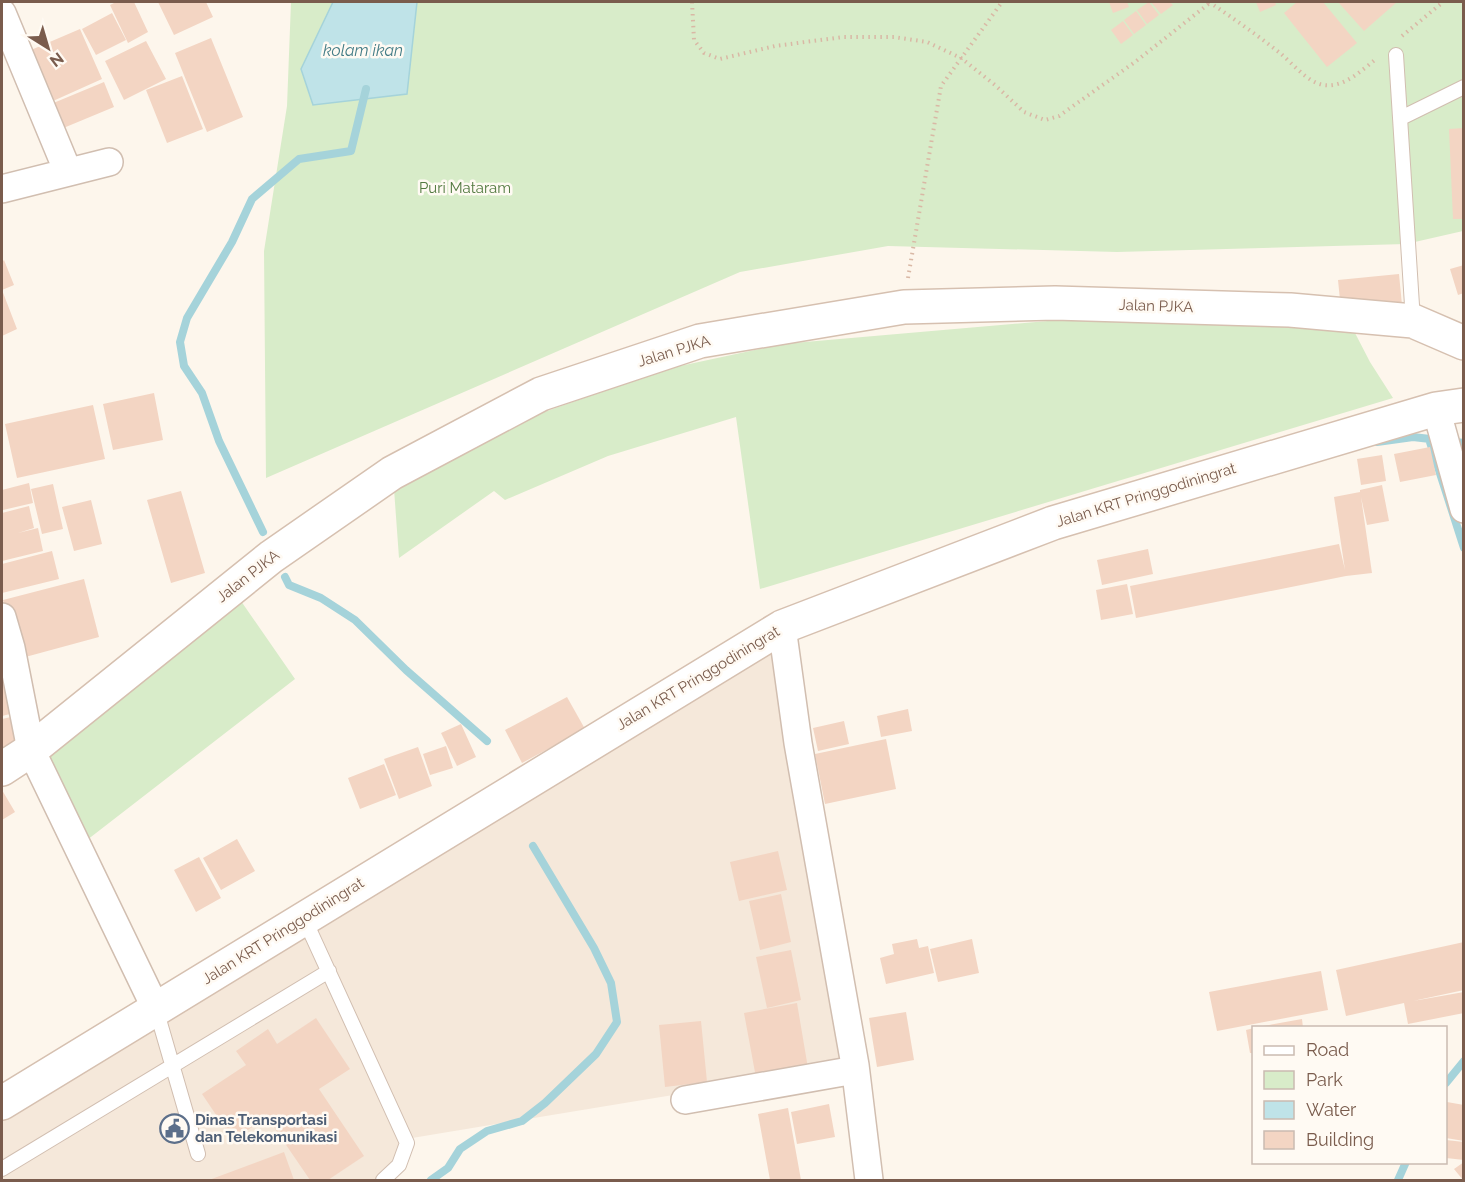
<svg xmlns="http://www.w3.org/2000/svg" width="1465" height="1182" font-family="Raleway,sans-serif">
<style>
.residential{fill:#f5e8da}
.green{fill:#d8ecc9}
.water{fill:#bfe3e8;stroke:#a5d3da;stroke-width:1.5}
.lines{fill:none;stroke-linecap:round;stroke-linejoin:round}
.stream{stroke:#a5d3da;stroke-width:8}
.building{fill:#f3d5c3}
.lane-casing{stroke:#d1beb0;stroke-width:16}
.street-casing{stroke:#d1beb0;stroke-width:30}
.secondary-casing{stroke:#d6c0b0;stroke-width:36}
.path{stroke:#d9b8a5;stroke-width:4;stroke-dasharray:1.5 4.5;stroke-linecap:butt}
.lane{stroke:#fff;stroke-width:14}
.street{stroke:#fff;stroke-width:27}
.secondary{stroke:#fff;stroke-width:33}
.labels{text-anchor:middle;dominant-baseline:central;stroke-width:5;stroke-linejoin:round;paint-order:stroke}
.park-label{font-size:15px;fill:#537a41;stroke:#fffaf3}
.street-label{font-size:15px;fill:#7a5c4d;stroke:#fffaf3}
.service-label{font-size:15px;font-weight:bold;fill:#4e5e75;stroke:#fffaf3;text-anchor:start}
.water-label{font-size:16px;font-style:italic;fill:#437c86;stroke:#fffaf3}
</style>
<rect width="100%" height="100%" fill="#fdf6ec"/>
<!-- residential -->
<path class="residential" d="M782,627L855,1065L406,1139L398,1164L377,1180H2V1101Z"/>
<!-- green -->
<path class="green" d="M291,2H1463V231L1406,244L1117,252L888,246L740,272L266,478L264,251L287,106Z
M1059,320L1325,328L1355,333L1370,362L1393,398L760,589L736,417L608,456L505,500L494,491L399,558L394,489L533,416L666,369L782,344Z
M232,588L295,679L78,847L31,750Z"/>
<!-- water -->
<path class="water" d="M333,2H417L407,94L313,105L301,69Z"/>
<g class="lines">
<!-- stream -->
<path class="stream" d="M1429,439L1464,548
M1377,442L1413,437L1464,443
M263,532L219,441L202,393L184,366L180,342L187,318L232,242L252,199L299,159L351,151L366,89
M285,577L289,585L321,598L355,620L406,670L487,741
M1446,1083L1464,1061
M431,1180L448,1168L460,1149L487,1131L522,1121L545,1103L596,1054L617,1022L611,983L594,948L533,846
M1398,1180L1406,1162"/>
</g>
<!-- building -->
<path class="building" d="M116,2H134L148,32L128,43L110,5Z
M158,2H206L213,17L174,35Z
M1109,2H1127L1129,7L1113,13Z
M1149,2L1159,15L1147,24L1137,10Z
M1151,2H1170L1173,5L1161,14Z
M1256,2H1275L1276,5L1260,12Z
M1297,2H1323L1357,43L1327,67L1284,13Z
M1338,2H1397L1364,31Z
M1136,11L1146,25L1134,34L1124,20Z
M112,13L126,40L96,55L82,29Z
M1123,21L1133,35L1121,44L1111,30Z
M80,29L102,79L53,101L31,50Z
M211,38L243,117L207,132L175,53Z
M146,41L166,79L124,100L105,61Z
M182,76L203,129L167,143L146,90Z
M104,82L114,107L61,129L51,104Z
M1464,128V219H1453L1449,129Z
M4,260L14,285L2,290L17,329L2,336V262Z
M1464,265V293L1458,295L1450,269Z
M1399,274L1402,305L1341,310L1338,280Z
M154,393L163,440L113,450L103,404Z
M93,405L105,459L17,478L5,424Z
M1430,447L1436,475L1400,482L1394,454Z
M1382,455L1386,481L1361,485L1357,459Z
M29,483L33,503L3,510L2,490Z
M53,484L63,529L42,534L31,489Z
M1382,485L1389,521L1367,525L1361,497L1372,573L1346,576L1136,618L1130,586L1339,544L1345,570L1334,497L1360,492V490Z
M181,491L205,573L171,583L147,500Z
M91,500L102,544L74,551L62,507Z
M29,506L34,528L18,533L38,528L43,551L2,561V537L3,536L2,513Z
M1148,549L1153,574L1102,585L1097,560Z
M52,551L59,579L2,593V564Z
M84,579L99,637L18,659L3,600Z
M1127,584L1133,614L1101,620L1096,590Z
M4,674L14,713L2,716V675Z
M567,697L585,729L522,763L505,730Z
M908,709L912,731L881,737L877,716Z
M11,717L21,756L2,761V719Z
M844,721L849,744L818,751L813,728Z
M461,724L476,757L457,766L441,733Z
M886,739L896,789L825,804L815,754Z
M446,746L453,768L430,775L423,754Z
M418,747L432,786L399,799L384,759Z
M384,764L396,795L360,809L348,778Z
M2,790L15,812L2,820Z
M237,839L255,871L221,890L203,858Z
M778,851L787,890L739,901L730,862Z
M199,857L221,898L196,912L174,870Z
M781,894L791,942L760,950L749,901Z
M917,939L919,948L928,946L934,973L886,984L880,958L894,954L892,944Z
M972,939L979,973L938,982L930,949Z
M1464,942V990L1413,1001L1464,992V1013L1408,1024L1404,1003L1346,1016L1336,970Z
M791,950L801,1000L767,1008L756,957Z
M1321,971L1328,1010L1217,1031L1209,992Z
M797,1003L809,1074L757,1083L744,1013Z
M906,1012L914,1060L877,1067L869,1018Z
M316,1018L350,1069L319,1089L364,1156L328,1180H310L267,1117L233,1140L202,1094L246,1065L236,1051L268,1029L277,1044Z
M1302,1019L1303,1028H1263V1026Z
M701,1021L707,1082L665,1087L659,1025Z
M1254,1028V1053H1250L1246,1030Z
M1447,1102L1464,1105V1141L1446,1138Z
M829,1104L835,1137L797,1144L791,1112Z
M788,1108L801,1180H770L758,1114Z
M1446,1140L1464,1142V1160L1446,1158Z
M284,1152L294,1180H209Z
M1464,1162V1180H1463L1454,1169Z"/>
<g class="lines">
<defs>
<path id="lane" d="M1396,55L1413,321
M1401,118L1464,87
M304,918L407,1143L399,1165L383,1180
M156,1009L198,1154
M2,1169L329,971"/>
<path id="street" d="M2,13L68,172
M2,189L109,162
M1436,409L1464,509
M2,617L11,648L31,750L156,1009
M782,627L798,743L855,1065L869,1180
M685,1100L855,1070"/>
<path id="secondary" d="M2,769L31,750L271,557L392,473L541,394L700,341L904,307L1055,303L1290,310L1413,321L1464,343
M2,1103L782,627L1053,523L1436,409L1464,405"/>
</defs>
<!-- lane casing -->
<use href="#lane" class="lane-casing"/>
<!-- street casing -->
<use href="#street" class="street-casing"/>
<!-- secondary casing -->
<use href="#secondary" class="secondary-casing"/>
<!-- path -->
<path class="path" d="M692,2L694,40L704,53L720,59L775,46L843,37H894L927,42L961,58L995,85L1024,112L1045,120L1059,116L1135,62L1211,2
M1209,2C1233,18 1257,35 1280,53C1292,63 1308,83 1324,85C1344,88 1362,70 1376,59
M1402,36L1443,2
M908,278L941,86L1002,2"/>
<!-- lane -->
<use href="#lane" class="lane"/>
<!-- street -->
<use href="#street" class="street"/>
<!-- secondary -->
<use href="#secondary" class="secondary"/>
</g>
<!-- icons -->
<defs>
<symbol id="civic-ring" viewBox="-11 -11 22 22"><circle r="9.5" fill="#fffaf3" stroke="#5c6f8a" stroke-width="1.5"/><path d="M-.6-6.5H3V-4.5H.6V-3L4-1V1h2V6H-6V1h2V-1L-.6-3ZM-1.2 2.5V6h2.4V2.5Z" fill="#5c6f8a"/></symbol>
</defs>
<g fill-rule="evenodd">
<use href="#civic-ring" x="158" y="1112" width="33" height="33"/>
</g>
<g class="labels">
<!-- park labels -->
<g class="park-label">
<text x="465" y="188">Puri Mataram</text>
</g>
<!-- street labels -->
<g class="street-label">
<text transform="translate(1156 306) rotate(2)">Jalan PJKA</text>
<text transform="translate(674 351) rotate(-17)">Jalan PJKA</text>
<text transform="translate(1146 495) rotate(-17)">Jalan KRT Pringgodiningrat</text>
<text transform="translate(248 576) rotate(-38)">Jalan PJKA</text>
<text transform="translate(698 678) rotate(-31)">Jalan KRT Pringgodiningrat</text>
<text transform="translate(283 931) rotate(-32)">Jalan KRT Pringgodiningrat</text>
</g>
<!-- service labels -->
<g class="service-label">
<text x="195" y="1120">Dinas Transportasi<tspan x="195" dy="17">dan Telekomunikasi</tspan></text>
</g>
<!-- water labels -->
<g class="water-label">
<text x="363" y="50">kolam ikan</text>
</g>
</g>
<!-- border -->
<rect width="1465" height="1182" fill="none" stroke="#7a5c4d" stroke-width="6"/>
<!-- legend -->
<rect x="1252" y="1026" width="195" height="138" fill="#fffaf3" stroke="#cabbb1" stroke-width="1.5"/>
<rect x="1264" y="1046" width="30" height="9" fill="#ffffff" stroke="#cabbb1" stroke-width="1.5"/>
<text x="1306" y="1056" font-size="18" fill="#7a5c4d">Road</text>
<rect x="1264" y="1071" width="30" height="18" fill="#d8ecc9" stroke="#cabbb1" stroke-width="1.5"/>
<text x="1306" y="1086" font-size="18" fill="#7a5c4d">Park</text>
<rect x="1264" y="1101" width="30" height="18" fill="#bfe3e8" stroke="#cabbb1" stroke-width="1.5"/>
<text x="1306" y="1116" font-size="18" fill="#7a5c4d">Water</text>
<rect x="1264" y="1131" width="30" height="18" fill="#f3d5c3" stroke="#cabbb1" stroke-width="1.5"/>
<text x="1306" y="1146" font-size="18" fill="#7a5c4d">Building</text>
<!-- north arrow -->
<g transform="translate(48 48) rotate(143)" stroke="#fffaf3" stroke-width="4.5" paint-order="stroke">
<path d="M0-4.5L10 22L0 15L-10 22Z" fill="#7a5c4d"/>
<text y="-9" font-size="16" font-weight="bold" text-anchor="middle" fill="#7a5c4d">N</text>
</g>
</svg>
